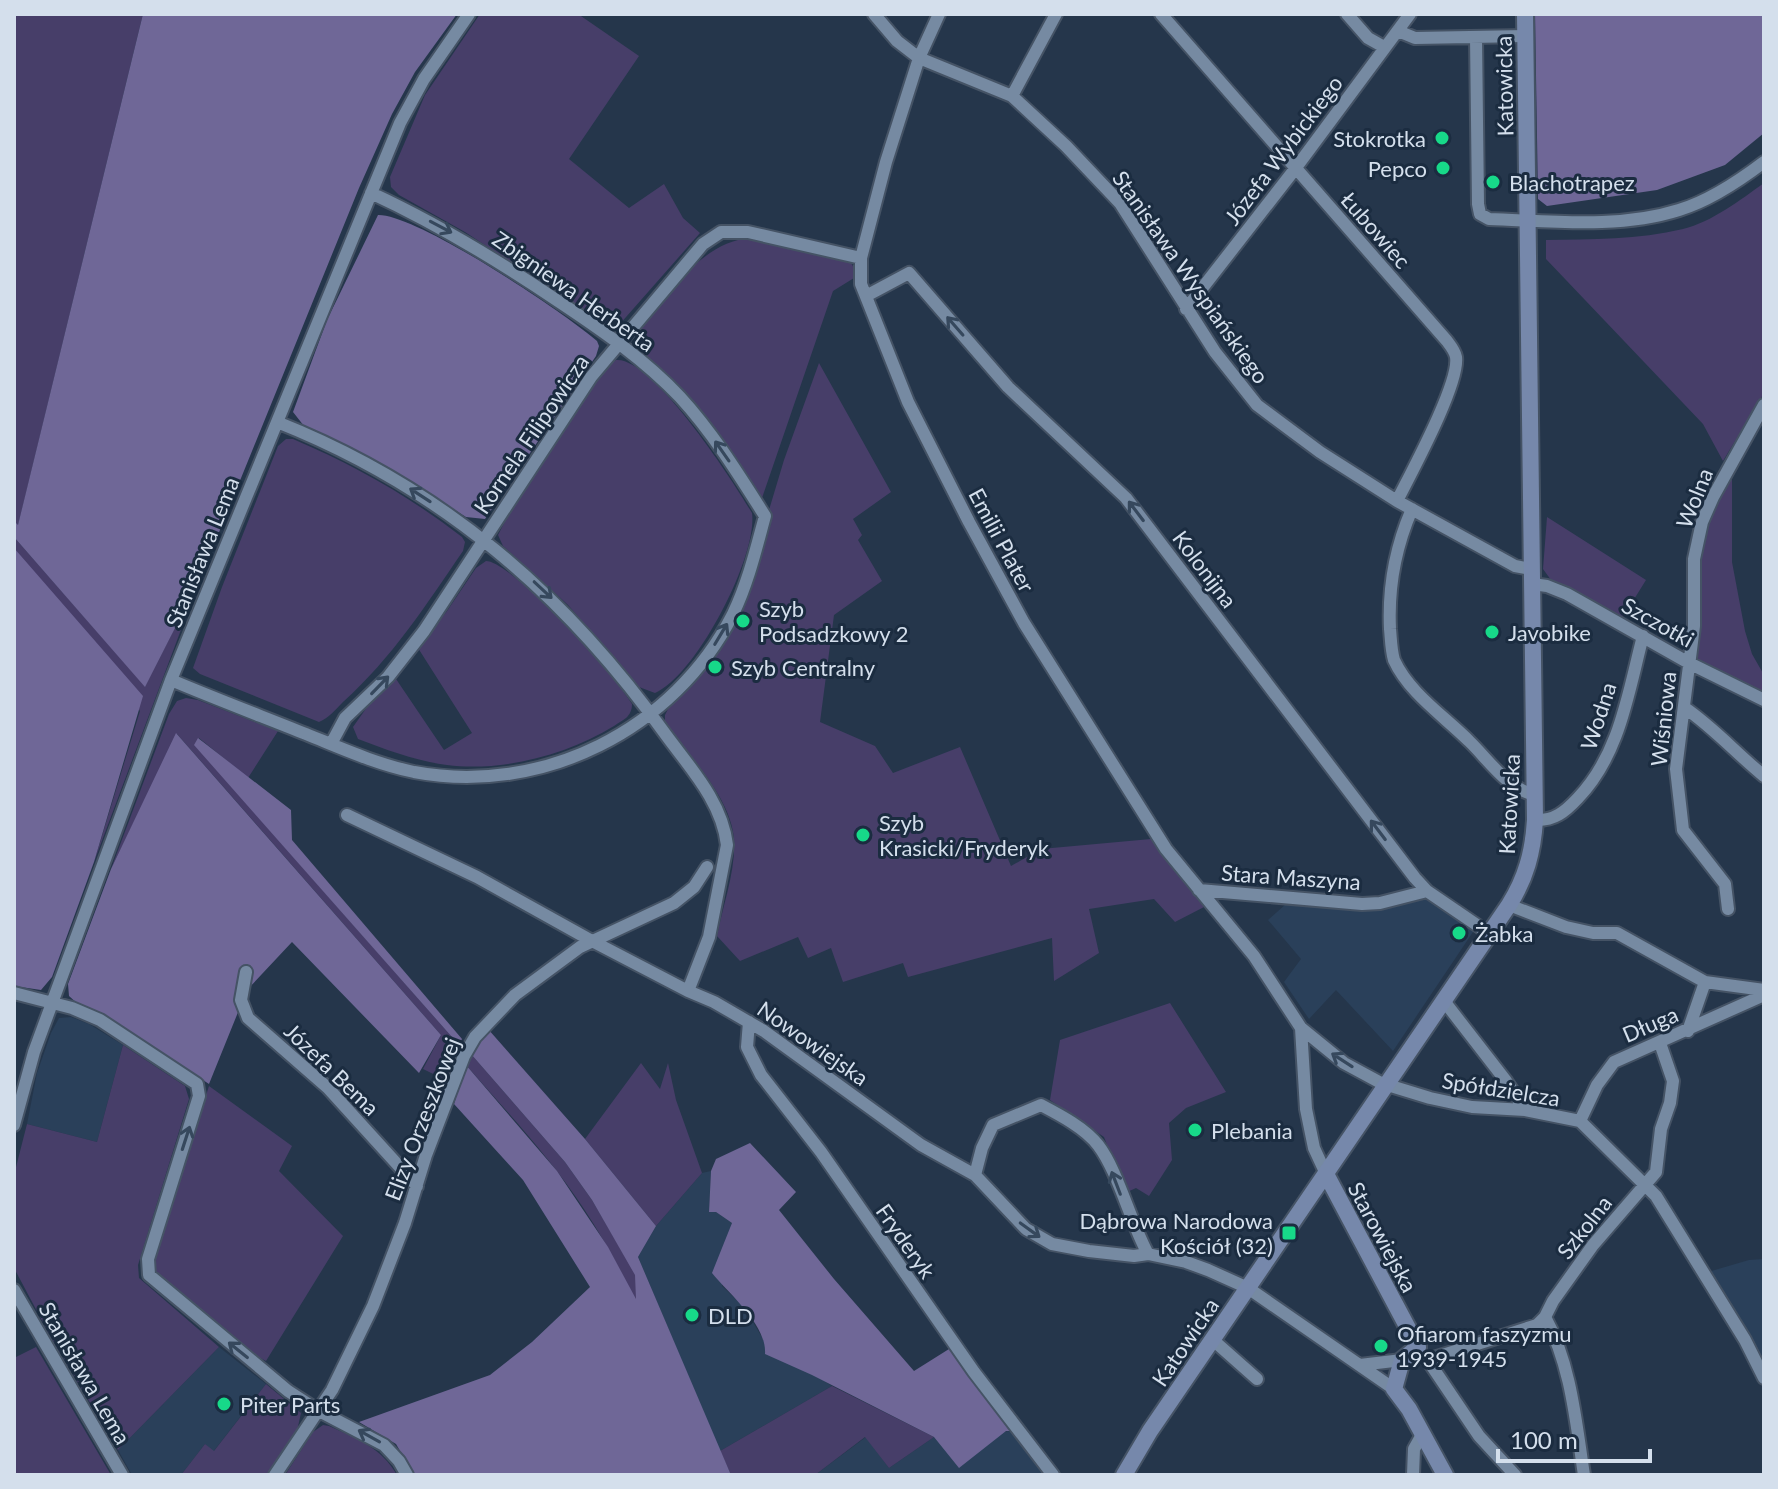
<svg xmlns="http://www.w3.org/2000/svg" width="1778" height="1489" font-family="Lato,sans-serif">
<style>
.built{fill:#2a405a}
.green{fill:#473e69}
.forest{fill:#6f6797}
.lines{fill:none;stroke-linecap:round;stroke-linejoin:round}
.street-casing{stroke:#455365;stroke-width:16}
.secondary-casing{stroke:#455365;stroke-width:20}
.street{stroke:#768aa2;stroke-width:12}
.secondary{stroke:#7688ab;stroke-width:16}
.oneway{stroke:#36485d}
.poi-dot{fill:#17d989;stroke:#1b2c40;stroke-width:3}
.labels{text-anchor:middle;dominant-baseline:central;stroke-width:6;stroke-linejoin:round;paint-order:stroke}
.street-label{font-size:22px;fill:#d4dfec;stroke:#1b2c40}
.poi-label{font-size:22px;fill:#d4dfec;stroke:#1b2c40;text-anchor:start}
</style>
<rect width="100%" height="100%" fill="#25364b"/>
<!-- built -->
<path class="built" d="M1428,895L1475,929L1393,1051L1336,990L1309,1019L1284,982L1301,959L1268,920L1286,904L1359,911L1401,904Z
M71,1017L89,1024L123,1045L97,1142L27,1124L37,1073L51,1033L59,1018Z
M711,1171L709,1211L716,1212L732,1223L722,1286L744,1307L766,1344L832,1386L720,1451L638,1257L656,1226L702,1173Z
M1764,1259V1366L1708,1272L1749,1260Z
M219,1347L266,1384L213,1452L205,1444L181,1475H132L118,1450Z
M1011,1431L1049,1475H815L866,1437L889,1468L934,1437Z"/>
<!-- green -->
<path class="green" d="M14,14H143L18,526L14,521Z
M480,14H578L639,56L569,159L629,208L664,184L683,218L700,233L619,325L603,323L465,232L399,195L391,187L390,177L425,95Z
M1764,183V393L1723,461L1703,424L1546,259V240C1592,239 1638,240 1683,229C1712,222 1740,200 1764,183Z
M750,238L846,259C854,264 855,270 854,278L833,291L762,498L634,343L637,332C667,297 700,242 750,238Z
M616,360C652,356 734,482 752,513C758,556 696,676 655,693L639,687L568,605L503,546L498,535L516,500L595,382L607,366Z
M819,363L891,492L853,519L862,535L858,540L882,581L834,615L820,722L875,746L893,773L960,747L1011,866L1041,849L1151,839L1204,907L1175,922L1154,899L1089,909L1099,953L1054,981L1052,938L908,977L903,963L843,982L831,948L808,958L798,937L740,961L717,936C723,905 736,870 734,839C731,798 689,755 665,723V715L669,707C717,660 747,611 764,545C768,534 774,521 769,510L784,460Z
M286,439H293C354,465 409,496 462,537L465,542L463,551C426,605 392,658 343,702C335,710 329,718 319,722L200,674L193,668L222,587L278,446Z
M1726,478L1732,480V562L1745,631L1752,654L1764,675V695L1693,657L1698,559L1706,520Z
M1547,517L1646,580L1623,617L1551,580L1543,569Z
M14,537L145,686L200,579L94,862L140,711L14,548Z
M486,561C512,561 617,678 632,704C632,717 623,720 614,726C567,755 502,772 447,765C416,761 387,750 358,739L353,727L372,700L394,676L444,750L472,733L418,648L447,611L476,568Z
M186,698L198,700L278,731L248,778L199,738L195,745L459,1045L455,1051L450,1082L423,1069L441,1035L177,734L111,869L169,714L177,701Z
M1170,1003L1226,1092L1186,1108L1169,1123L1172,1160L1149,1196L1136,1188L1125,1193L1104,1137L1050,1100L1060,1040Z
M123,1045L185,1086L189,1099L138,1265L139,1278L219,1347L118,1450L47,1330L14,1268V1175L27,1124L97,1142Z
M471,1054L565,1162L592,1200L636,1275V1301C620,1270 604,1239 584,1209C550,1157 507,1112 466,1065Z
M641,1063L660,1089L668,1063L676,1100L702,1173L656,1226L585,1139Z
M209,1086L292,1146L279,1171L343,1236L266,1361L249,1352L156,1275L154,1259Z
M36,1347L111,1475H14V1358Z
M266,1384L301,1413L297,1431L268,1475H181L205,1444L214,1451Z
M832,1386L934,1437L889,1468L865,1437L815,1475H731L720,1451Z
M323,1425L329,1426C356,1438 382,1448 397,1475H285L313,1432Z"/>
<!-- forest -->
<path class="forest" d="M143,14H457L415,72L392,114L359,188L200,579L145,687L14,537V521L18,525Z
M1535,14H1764V133L1725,165L1657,190L1547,206L1538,199Z
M378,215C417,214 564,312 597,341L599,346L596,356L485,519L466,517L399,475L304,426L293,412L327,320Z
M14,548L143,696L94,862L52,977L41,990L14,986Z
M176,733L441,1035L419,1073L292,942L247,990L209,1084L132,1033L79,1005L69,996L68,984L111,869Z
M198,738L291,810L292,840L462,1039L459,1045L194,745Z
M488,1029L585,1139L656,1226L638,1257L731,1475H414L396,1444L359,1422L490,1375L532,1342L590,1287L523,1180L454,1104L466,1065L557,1171L608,1247L636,1299L635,1275L592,1200L565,1162L471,1054Z
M750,1143L796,1192L779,1210L834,1279L914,1371L949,1349L1011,1431H1006L959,1468L934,1437L812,1375L765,1354C767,1325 730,1295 712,1273L732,1223L716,1212H709L711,1171L716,1159Z"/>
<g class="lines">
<defs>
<path id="street" d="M874,14L897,41L919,58L1012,96L1066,146L1120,203L1215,352L1257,405L1320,452L1397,501L1515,566L1531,569
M939,14L919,58L886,162L861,258V284L908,402L969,522L1024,623L1166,849L1254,956L1301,1028L1306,1109L1314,1148L1326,1174
M1161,14L1447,341C1450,345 1455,351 1456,357C1460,383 1411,473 1397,501
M1347,14L1368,38L1384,47
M1398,31L1415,38L1525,36
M1476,37L1478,204L1480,214L1489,219C1551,221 1619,229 1679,210C1709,201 1739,181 1764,162
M1012,96L1056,14
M866,296L909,273L1008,387L1126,498L1415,878L1427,891L1490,934
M1186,309L1295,169L1410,14
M277,422C441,487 564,593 666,735C691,769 722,802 727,845L709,937L688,991
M1412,509C1395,548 1388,587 1390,629C1391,639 1391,650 1394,660C1409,693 1444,716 1469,741C1488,759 1507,789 1535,795
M1532,584L1547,586L1567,594L1689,663L1764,700
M171,680C216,699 261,716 306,734C341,748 376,764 414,772C542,796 674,730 733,614C748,583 756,549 765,516C739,475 713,433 680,397C645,360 603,331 561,303C499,261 438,224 371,193
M1685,708C1714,728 1737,754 1764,776
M331,744L345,718L388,677L424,631L591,377L703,244L721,232H748L861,258
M347,815L477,877L592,941L688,991L714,1002L764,1031L921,1145L975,1175L1026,1229L1052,1244L1089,1251L1134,1256L1148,1254L1186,1262L1208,1270L1248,1288L1394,1389
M1535,820C1554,821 1565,812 1578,798C1620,754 1628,693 1643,636
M1199,890L1362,904L1380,903L1427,891
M1509,905L1566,927L1593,933H1617L1705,982L1764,990
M1728,909L1725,884L1683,830L1676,769L1694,626V559L1702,522L1713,497L1764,405
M246,972L241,1000L248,1018L328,1088L417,1186
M14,993L72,1008L100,1020L197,1084L199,1096L148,1259L149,1275L288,1391L319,1411L384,1445L399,1461L407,1475
M1444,1001L1506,1081L1525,1110
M749,1022L747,1047L761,1075L821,1152L974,1372L1053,1475
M1301,1028L1344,1063L1381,1083L1430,1098L1472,1107L1525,1110L1580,1121L1656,1196L1745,1340L1764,1378
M1688,1031L1705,982
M1580,1121L1597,1085L1614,1062L1764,995
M14,1125L34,1052L171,680L400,123L424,79L469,14
M975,1175L982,1148L993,1125L1041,1105C1060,1115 1085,1128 1098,1145C1118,1171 1130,1221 1148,1254
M14,1290L122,1475
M1545,1317C1571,1364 1576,1423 1584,1475
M1213,1340L1257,1379
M1425,1356L1479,1436L1515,1475
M1427,1360L1537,1325L1545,1317L1553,1301L1593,1245L1656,1172L1661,1129L1670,1103L1673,1081L1660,1043
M1360,1365L1402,1360
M275,1475L332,1390L373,1306L405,1223L426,1155L464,1056L475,1037L515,995L580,947L674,903L694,887L707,867
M1413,1475L1414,1449L1423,1433"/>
<path id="secondary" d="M1326,1174L1418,1347L1402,1360L1394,1389L1409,1409L1445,1475
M1124,1475L1150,1431L1509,905C1526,878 1533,852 1535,820L1525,14"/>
</defs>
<!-- street casing -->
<use href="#street" class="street-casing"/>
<!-- secondary casing -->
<use href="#secondary" class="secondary-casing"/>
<!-- street -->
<use href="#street" class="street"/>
<!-- secondary -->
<use href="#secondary" class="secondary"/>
</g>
<!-- one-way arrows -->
<defs><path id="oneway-shaft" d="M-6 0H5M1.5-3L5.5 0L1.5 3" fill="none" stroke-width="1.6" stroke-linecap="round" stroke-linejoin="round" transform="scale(2)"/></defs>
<g class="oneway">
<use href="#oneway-shaft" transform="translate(441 227) rotate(28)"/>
<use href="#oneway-shaft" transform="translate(955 326) rotate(-131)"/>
<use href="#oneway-shaft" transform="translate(722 451) rotate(-125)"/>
<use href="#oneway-shaft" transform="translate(420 495) rotate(-147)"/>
<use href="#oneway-shaft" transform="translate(1136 511) rotate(-127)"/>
<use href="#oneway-shaft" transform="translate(543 590) rotate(43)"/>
<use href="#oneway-shaft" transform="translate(721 634) rotate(-59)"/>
<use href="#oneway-shaft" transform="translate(380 685) rotate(-46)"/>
<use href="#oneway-shaft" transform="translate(1378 830) rotate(-127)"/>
<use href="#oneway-shaft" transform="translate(1342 1060) rotate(-147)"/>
<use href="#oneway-shaft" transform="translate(186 1138) rotate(-72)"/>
<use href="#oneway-shaft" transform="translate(1116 1183) rotate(-111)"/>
<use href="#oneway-shaft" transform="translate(1030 1230) rotate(36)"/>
<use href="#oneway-shaft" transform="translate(238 1350) rotate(-141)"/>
<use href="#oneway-shaft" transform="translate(369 1436) rotate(-151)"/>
</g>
<!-- markers -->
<g class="poi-dot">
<circle cx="1442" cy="138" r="8"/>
<circle cx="1443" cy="168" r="8"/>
<circle cx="1493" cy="182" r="8"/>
<circle cx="743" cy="621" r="8"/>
<circle cx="1492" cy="632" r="8"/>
<circle cx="715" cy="667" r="8"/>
<circle cx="863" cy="835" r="8"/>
<circle cx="1459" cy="933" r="8"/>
<circle cx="1195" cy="1130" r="8"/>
<rect x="1281" y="1225" width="16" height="16" rx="4"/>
<circle cx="692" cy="1315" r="8"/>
<circle cx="1381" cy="1346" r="8"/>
<circle cx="224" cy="1404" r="8"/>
</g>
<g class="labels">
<!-- street labels -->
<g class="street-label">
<text transform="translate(1504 86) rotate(-91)">Katowicka</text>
<text transform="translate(1283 150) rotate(-53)">Józefa Wybickiego</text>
<text transform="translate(1376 230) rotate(49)">Łubowiec</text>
<text transform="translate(1191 277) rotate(55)">Stanisława Wyspiańskiego</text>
<text transform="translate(574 291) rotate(35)">Zbigniewa Herberta</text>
<text transform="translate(531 434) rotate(-56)">Kornela Filipowicza</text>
<text transform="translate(1694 498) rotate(-68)">Wolna</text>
<text transform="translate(1002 540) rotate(62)">Emilii Plater</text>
<text transform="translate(202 552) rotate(-68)">Stanisława Lema</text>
<text transform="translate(1205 569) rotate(53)">Kolonijna</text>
<text transform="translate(1658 622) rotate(29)">Szczotki</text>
<text transform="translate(1598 716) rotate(-72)">Wodna</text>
<text transform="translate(1663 719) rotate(-84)">Wiśniowa</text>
<text transform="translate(1509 804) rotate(-87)">Katowicka</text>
<text transform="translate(1291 877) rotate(4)">Stara Maszyna</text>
<text transform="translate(1650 1024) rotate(-23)">Długa</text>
<text transform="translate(813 1043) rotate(35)">Nowowiejska</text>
<text transform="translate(332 1069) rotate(44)">Józefa Bema</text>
<text transform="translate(1501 1089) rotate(9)">Spółdzielcza</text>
<text transform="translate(422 1119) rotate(-69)">Elizy Orzeszkowej</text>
<text transform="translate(1584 1227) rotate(-52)">Szkolna</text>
<text transform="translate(1383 1237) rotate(62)">Starowiejska</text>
<text transform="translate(906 1241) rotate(55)">Fryderyk</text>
<text transform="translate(1185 1342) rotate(-56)">Katowicka</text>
<text transform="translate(85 1373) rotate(60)">Stanisława Lema</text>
</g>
<!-- poi labels -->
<g class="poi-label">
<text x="1426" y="138" text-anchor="end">Stokrotka</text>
<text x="1427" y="168" text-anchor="end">Pepco</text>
<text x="1509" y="182">Blachotrapez</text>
<text x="759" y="608">Szyb<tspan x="759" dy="25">Podsadzkowy 2</tspan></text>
<text x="1508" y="632">Javobike</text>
<text x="731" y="667">Szyb Centralny</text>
<text x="879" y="822">Szyb<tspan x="879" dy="25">Krasicki/Fryderyk</tspan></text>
<text x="1475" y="933">Żabka</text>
<text x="1211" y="1130">Plebania</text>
<text x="1273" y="1220" text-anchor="end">Dąbrowa Narodowa<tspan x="1273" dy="25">Kościół (32)</tspan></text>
<text x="708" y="1315">DLD</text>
<text x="1397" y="1333">Ofiarom faszyzmu<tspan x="1397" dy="25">1939-1945</tspan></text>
<text x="240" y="1404">Piter Parts</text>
</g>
</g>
<!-- border -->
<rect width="1778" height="1489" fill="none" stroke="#d4dfec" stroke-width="32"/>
<!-- scale -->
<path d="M1498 1449v12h152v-12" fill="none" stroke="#d4dfec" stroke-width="4"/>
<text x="1510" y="1449" font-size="24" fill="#d4dfec" stroke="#1b2c40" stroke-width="6" paint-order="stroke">100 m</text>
</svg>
